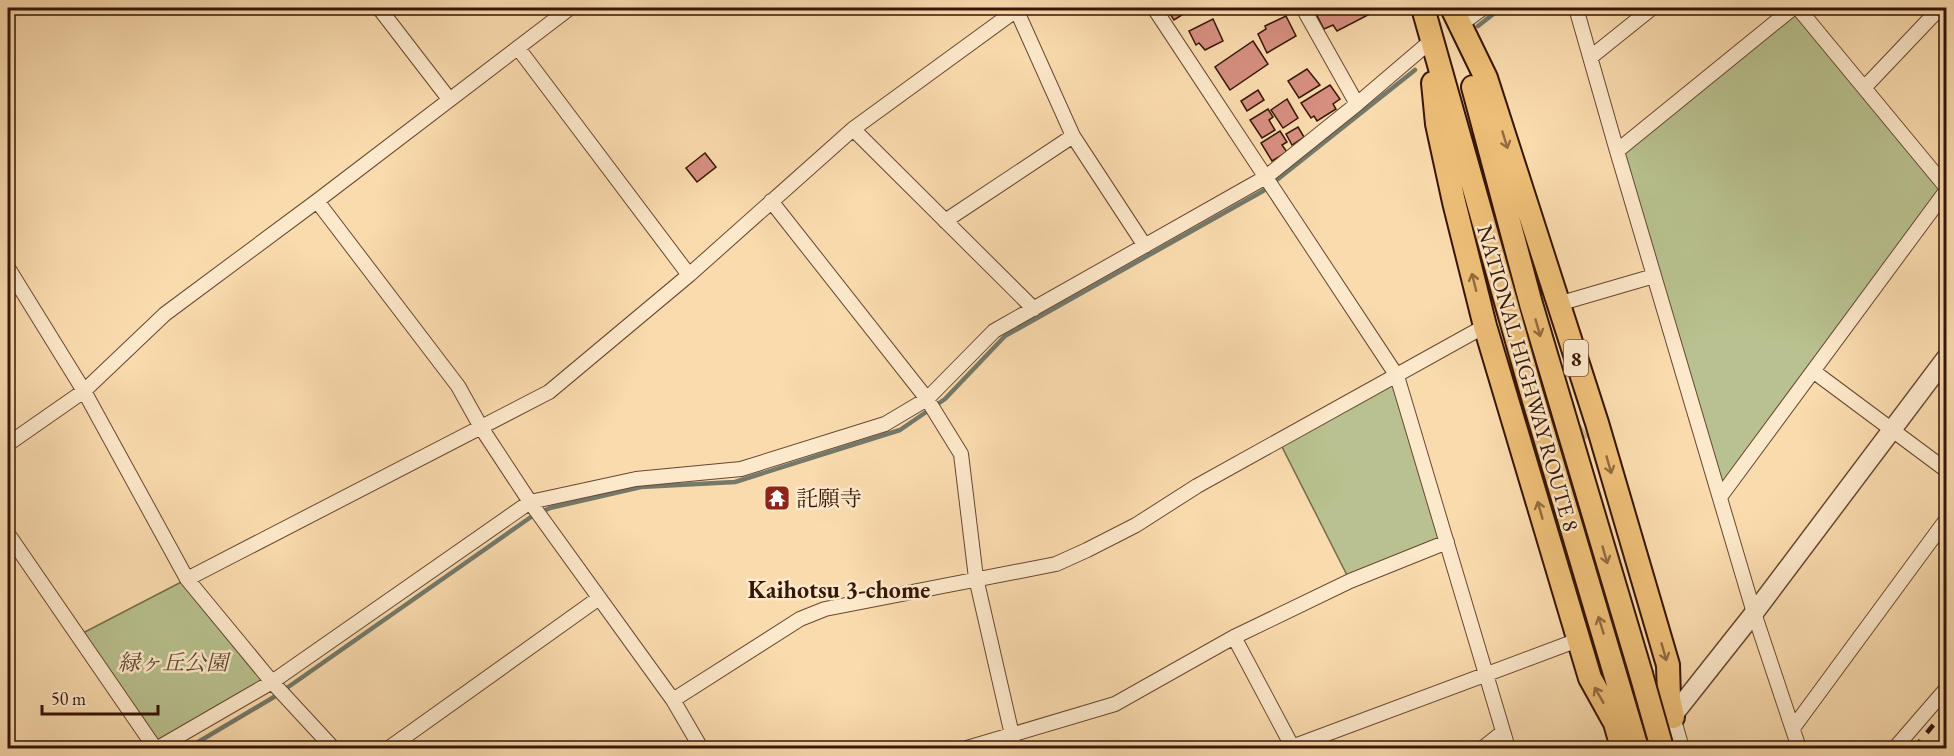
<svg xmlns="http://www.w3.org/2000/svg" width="1954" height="756" font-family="'EB Garamond','Noto Serif JP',serif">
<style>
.green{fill:#b8c18f;stroke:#776c4a;stroke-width:1.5}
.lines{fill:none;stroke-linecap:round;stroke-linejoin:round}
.stream{stroke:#74796a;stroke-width:4.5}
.building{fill:#d78f80;stroke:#361606;stroke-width:1.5}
.minor-tunnel{stroke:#d3b48c;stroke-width:14;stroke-dasharray:14 7;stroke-linecap:butt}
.minor-casing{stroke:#674730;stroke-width:16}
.tertiary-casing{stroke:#674730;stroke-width:21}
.trunk-casing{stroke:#361606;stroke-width:26}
.minor{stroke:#fce8ca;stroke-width:14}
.tertiary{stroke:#fce8ca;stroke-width:18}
.trunk{stroke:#edbe77;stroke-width:22}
.rail{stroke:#361606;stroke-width:4.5;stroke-dasharray:10 10;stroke-linecap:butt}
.trunk-bridge-casing{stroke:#361606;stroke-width:26;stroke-linecap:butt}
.trunk-bridge{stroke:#edbe77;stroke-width:22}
.oneway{stroke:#926a3e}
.labels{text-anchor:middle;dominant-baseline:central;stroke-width:5;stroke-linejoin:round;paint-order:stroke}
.shield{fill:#fce8ca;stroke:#715541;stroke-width:1.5}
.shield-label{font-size:21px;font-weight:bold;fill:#361606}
.street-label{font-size:22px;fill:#361606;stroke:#fce8ca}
.poi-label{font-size:22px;fill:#361606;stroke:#fce8ca;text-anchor:start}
.park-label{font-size:22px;font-style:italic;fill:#5d492f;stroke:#fce8ca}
.neighbourhood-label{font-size:24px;font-weight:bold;fill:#361606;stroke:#fce8ca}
</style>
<rect width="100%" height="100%" fill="#fadbae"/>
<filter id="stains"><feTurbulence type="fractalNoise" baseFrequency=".00333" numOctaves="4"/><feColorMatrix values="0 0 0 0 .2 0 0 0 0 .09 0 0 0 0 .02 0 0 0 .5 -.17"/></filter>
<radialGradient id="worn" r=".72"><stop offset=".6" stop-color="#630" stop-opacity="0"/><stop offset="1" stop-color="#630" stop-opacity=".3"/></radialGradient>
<!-- green -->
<path class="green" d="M1793,8L1946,187L1720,497L1617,151Z
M1392,379L1447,542L1350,581L1279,441Z
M187,579L272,682L158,748L77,636Z"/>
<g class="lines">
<!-- stream -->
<path class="stream" d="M1478,26L1501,8
M188,748L274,697L531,517L550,508L641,487L735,482L900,430L945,399L1005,336L1263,191L1415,70
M1936,748L1946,736"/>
</g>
<!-- building -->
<path class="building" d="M1166,8H1193L1174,20Z
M1313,8H1364L1368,15L1337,31L1333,25L1324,29Z
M1286,16L1296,36L1267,53L1258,34L1266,29L1265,26Z
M1213,19L1223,41L1205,50L1199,43L1196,45L1189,31Z
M1253,41L1268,64L1230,90L1215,67Z
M1307,69L1320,85L1299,98L1288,81Z
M1330,85L1340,99L1333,104L1336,109L1317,121L1314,116L1311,118L1301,103Z
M1258,90L1264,100L1247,111L1241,101Z
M1287,99L1298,118L1283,128L1271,110Z
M1268,109L1273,117L1269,120L1275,130L1262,138L1250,120Z
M1298,127L1304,137L1292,145L1286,134Z
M1280,131L1287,142L1282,145L1287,152L1272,161L1261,143Z
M705,153L716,167L697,182L686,168Z"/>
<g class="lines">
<!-- minor-tunnel -->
<path class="minor-tunnel" d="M1545,458L1585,431"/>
<defs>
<path id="minor" d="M379,8L449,99
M1154,8L1397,376L1508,748
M1303,8L1357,104
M1576,8L1617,151L1754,613L1799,748
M1798,8L1946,187
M1016,9L1073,136L1145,246
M1457,27L1483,8
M518,48L689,275
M1591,57L1652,8
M1864,88L1940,8
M853,129L1034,309
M1617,151L1793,8
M317,201L458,386L482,429L530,502L673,700L701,748
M771,201L927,399L961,454L976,578L1015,748
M945,221L1073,136
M8,268L84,391L187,579L272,682L333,748
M1558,304L1654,276
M1813,371L1946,470
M8,444L84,391L165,314L317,201L570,8
M1720,497L1946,191
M8,534L155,748
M187,579L549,392L689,275L853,129L1019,8
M1234,637L1293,748
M673,700L800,619L825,609L1056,564L1087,550L1136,525L1197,486L1485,326
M1673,717L1682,748
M1793,728L1946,520
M158,748L272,682L530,502L636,479L741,469L885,424L927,399L994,331L1266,177L1357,104L1432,40
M389,748L599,598
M967,748L1115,704L1234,637L1350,581L1447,542
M1289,748L1578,640
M1483,748L1503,732
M1895,748L1946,689"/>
<path id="tertiary" d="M1014,8L1016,9
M1667,723L1754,613L1946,358"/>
<path id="trunk" d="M1423,8L1532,394L1637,748
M1452,8L1486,78L1597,423L1668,665L1669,699L1673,717
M1433,83L1437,124L1454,202L1485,326L1590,678L1615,723L1621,744
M1473,87L1531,304L1641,674"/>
</defs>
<!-- minor casing -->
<use href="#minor" class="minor-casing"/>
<!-- tertiary casing -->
<use href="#tertiary" class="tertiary-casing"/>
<!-- trunk casing -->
<use href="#trunk" class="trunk-casing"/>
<!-- minor -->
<use href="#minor" class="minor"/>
<!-- tertiary -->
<use href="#tertiary" class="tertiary"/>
<!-- trunk -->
<use href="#trunk" class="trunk"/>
<!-- rail -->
<path class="rail" d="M1914,748L1946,710"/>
<defs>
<path id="trunk-bridge" d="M1641,674L1662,748"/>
</defs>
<!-- trunk-bridge casing -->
<use href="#trunk-bridge" class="trunk-bridge-casing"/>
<!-- trunk-bridge -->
<use href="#trunk-bridge" class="trunk-bridge"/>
</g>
<!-- one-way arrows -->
<defs><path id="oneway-shaft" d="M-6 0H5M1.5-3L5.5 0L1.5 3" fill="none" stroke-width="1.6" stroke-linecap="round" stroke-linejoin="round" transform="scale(1.5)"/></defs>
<g class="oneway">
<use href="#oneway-shaft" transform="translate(1505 140) rotate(73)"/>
<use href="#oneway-shaft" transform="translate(1474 282) rotate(-104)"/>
<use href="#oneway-shaft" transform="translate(1538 328) rotate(74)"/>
<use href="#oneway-shaft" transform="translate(1609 465) rotate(74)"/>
<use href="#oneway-shaft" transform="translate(1540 510) rotate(-106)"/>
<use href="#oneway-shaft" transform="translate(1605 555) rotate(74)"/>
<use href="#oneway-shaft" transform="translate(1601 625) rotate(-107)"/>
<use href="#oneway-shaft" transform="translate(1664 652) rotate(74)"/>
<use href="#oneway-shaft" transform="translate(1599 695) rotate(-120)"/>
</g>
<!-- icons -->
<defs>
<symbol id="temple-square" viewBox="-11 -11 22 22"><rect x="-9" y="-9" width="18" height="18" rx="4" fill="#8f2418" stroke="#fce8ca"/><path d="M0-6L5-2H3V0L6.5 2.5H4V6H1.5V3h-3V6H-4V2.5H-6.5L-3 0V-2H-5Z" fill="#fff"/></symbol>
</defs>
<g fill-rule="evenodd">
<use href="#temple-square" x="762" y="483" width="30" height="30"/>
</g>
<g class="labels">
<!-- shield labels -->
<rect class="shield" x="1564" y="340" width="24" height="36" rx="4.5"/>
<g class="shield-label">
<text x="1576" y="358">8</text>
</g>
<!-- street labels -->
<g class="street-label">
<text transform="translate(1528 378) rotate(74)">NATIONAL HIGHWAY ROUTE 8</text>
</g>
<!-- poi labels -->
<g class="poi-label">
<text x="796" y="498">託願寺</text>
</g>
<!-- park labels -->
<g class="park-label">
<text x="173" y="662">緑ヶ丘公園</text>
</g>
<!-- neighbourhood labels -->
<g class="neighbourhood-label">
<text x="839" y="589">Kaihotsu 3-chome</text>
</g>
</g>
<!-- margin -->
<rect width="1954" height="756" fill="none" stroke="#fadbae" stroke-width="30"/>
<rect x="9" y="9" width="1936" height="738" fill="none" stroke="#361606" stroke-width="3"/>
<rect x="15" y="15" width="1924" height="726" fill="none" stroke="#361606" stroke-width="1.5"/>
<!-- scale -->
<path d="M42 705v9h116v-9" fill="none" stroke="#361606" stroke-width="3"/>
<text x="51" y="705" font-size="18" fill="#361606" stroke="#fce8ca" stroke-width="4.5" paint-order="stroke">50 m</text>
<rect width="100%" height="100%" filter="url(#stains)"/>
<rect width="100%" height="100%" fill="url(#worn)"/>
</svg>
